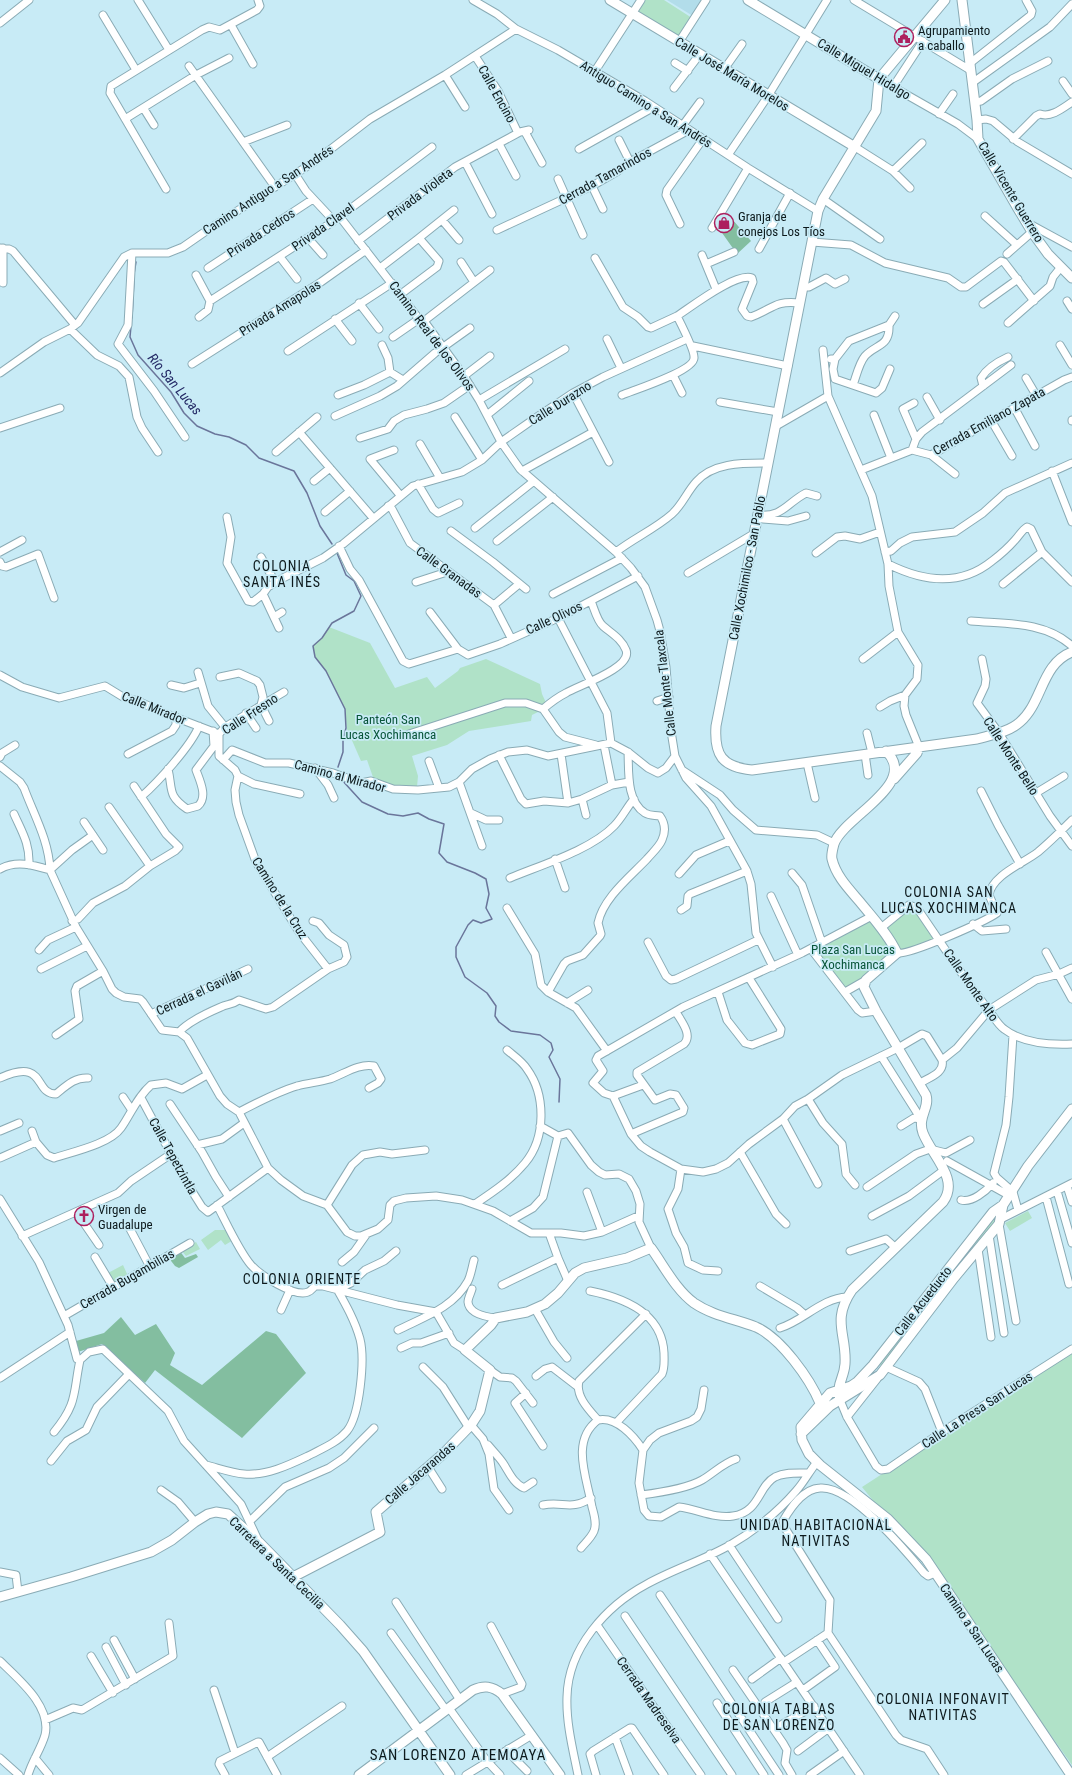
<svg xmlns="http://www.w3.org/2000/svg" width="1072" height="1775" font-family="'Roboto Condensed',sans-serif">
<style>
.built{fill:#b2ddea}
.green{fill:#b0e2c8}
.forest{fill:#83bea0}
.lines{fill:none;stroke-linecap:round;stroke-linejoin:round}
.stream{stroke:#6a759a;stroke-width:1.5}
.street-casing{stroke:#8aabb5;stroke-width:9}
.secondary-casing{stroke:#8aabb5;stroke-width:11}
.street{stroke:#fff;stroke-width:7}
.secondary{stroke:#fff;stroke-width:9}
.labels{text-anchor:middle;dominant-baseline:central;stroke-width:3.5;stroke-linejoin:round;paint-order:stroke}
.poi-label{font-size:13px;fill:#0d1a1d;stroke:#c8ebf6;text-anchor:start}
.street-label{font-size:13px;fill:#0d1a1d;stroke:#c8ebf6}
.park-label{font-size:13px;fill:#095539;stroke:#c8ebf6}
.water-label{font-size:14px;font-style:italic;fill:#222764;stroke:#c8ebf6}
.neighbourhood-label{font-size:14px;letter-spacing:1px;fill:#0d1a1d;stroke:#c8ebf6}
.quarter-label{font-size:15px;letter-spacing:1px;fill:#0d1a1d;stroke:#c8ebf6}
</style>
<rect width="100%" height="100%" fill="#c8ebf6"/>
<!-- built -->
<path class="built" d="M667,0H703L693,16Z"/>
<!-- green -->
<path class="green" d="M643,0H664L692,18L680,39L635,12Z
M329,627L370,643L395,688L427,677L435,688L458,671L460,668L486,659L540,684L542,694L548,707L532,715L531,721L469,731L447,745L412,756L418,776L417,787H393L374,780L367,760L361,761L347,729L345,709L326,671L315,657L313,646L322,638Z
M913,905L940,940L902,954L845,992L811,949L872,916L880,928Z
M1028,1211L1032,1218L1010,1231L1005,1223Z
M1000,1212L998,1220L884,1367L876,1363L990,1219Z
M215,1230H226L235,1239L225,1245L221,1240L208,1250L201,1240Z
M196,1242L200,1249L186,1256L181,1250Z
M123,1265L128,1276L113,1284L108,1273Z
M1072,1351V1765L926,1559L888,1519L862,1487Z"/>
<!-- forest -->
<path class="forest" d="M732,219L751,241L737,254L720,230Z
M179,1250L185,1258L196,1254L198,1257L179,1268L175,1266L168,1257Z
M121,1317L135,1335L156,1324L175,1353L170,1365L202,1385L266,1331L276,1334L306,1373L242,1438L155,1370L145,1383L102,1344L78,1352L76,1341L104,1333Z"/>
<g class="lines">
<!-- stream -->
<path class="stream" d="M134,274L136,262
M132,318L134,278
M131,326L130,337L138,355L171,392L184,413L197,426L215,434L229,437L246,445L259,458L294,471L307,493L320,526L332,544
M337,553L346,575L354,581L361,596L354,611L332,623L322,638L313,646L315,657L326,671L345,709L346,728L343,740V752L338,767
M341,779L362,802L388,814L403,816L418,813L429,819L444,824L439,853L447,862L475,873L486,879L489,894L486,908L492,919L481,923L473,920L468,925L456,947V957L465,977L487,993L496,1006L495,1016L499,1022L511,1031L540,1035L551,1043L553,1050L549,1057L560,1079L559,1102"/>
<defs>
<path id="street" d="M138,0L169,50
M473,0L497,14L516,29L558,50L645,101L748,168L818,211
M854,0L970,70
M103,15L136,70
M0,23L29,0
M231,25L253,64
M679,42L706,0
M475,56L498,91L518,133
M675,63L688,71
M969,64L1031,15L1032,11L1026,0
M189,66L275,187
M725,68L742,44
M595,71L641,0
M445,75L465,107
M879,79L958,124L978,139
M1063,81L1072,94
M972,83L1050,27L1072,4
M893,87L923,41
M674,88L700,54
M975,102L981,101L1012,79L1048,61
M144,109L154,125
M939,114L953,94
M125,119L196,75L229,58
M977,120L986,119L993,121L1018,142L1072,174
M683,125L700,102
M525,132L542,163
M1013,139L1036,116L1040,114C1051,118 1063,108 1072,102
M619,140L630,162
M243,142L287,125
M499,144L516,176
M855,147L893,171L910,188
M579,149L654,107
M728,155L768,96L827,0
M465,162L492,214
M893,171L922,143
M295,174L306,191L334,221
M558,179L583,235
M592,186L603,209
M166,189L110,93L111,86L202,30L209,27L220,30L257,10L260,6L258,0
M823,199L880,239
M985,216L1017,245
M340,217L419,319L424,321L464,376L479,400L501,442L520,469L616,552L631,568L645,587L657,620L660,631L666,667L671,731L675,756L686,778L711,806L747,871L751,884L756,933L773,967
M442,220L459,240
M1026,222L1072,247
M680,224L666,195L667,190L703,139
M712,228L748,168
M497,230L592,186L618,171L630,162L689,130
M308,238L323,255
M358,241L455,167L520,132L529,130
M812,242L851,245L885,263L948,278L961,287H966L1001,261L1004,262L1034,301
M0,248L9,249L13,251L75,325
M759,249L790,193
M132,253L128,325L118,344L154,391L185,437
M1007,254L1032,232
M702,255L716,289
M280,257L297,279
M595,258L623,307L638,317L648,327L651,328L677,316
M461,262L474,282
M706,264L734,252
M208,268L313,199
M380,268L419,238
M196,275L210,301L208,310L199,317
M3,283V248
M805,287H809L826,278L835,284L845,279
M401,294L437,267L439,261L419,238L454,210
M210,301L334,221L432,147
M1067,301L1072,309
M359,303L379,329
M983,304L1018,279
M335,319L352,341
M424,321L490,270
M1008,323L1050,286L1053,277L1061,267
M70,329L97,355L119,366L129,377L137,417L142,428L158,452
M393,337L419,319
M607,339L621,368
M382,345L388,358L390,372L403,380
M1060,345L1072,365
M693,346L788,366
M823,350L828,396L872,496L888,564L889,586L898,632L918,665L917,679L905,695L904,706L906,715L919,747
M288,351L392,283
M831,359H835L849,341L889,325L895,316
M835,359L833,369L835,379L876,393L882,388L890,369
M192,364L321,282L366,250
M0,373L44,342L70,329L78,323L124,257L132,253H168L183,247L209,229L314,162L370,119L445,75L516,29
M673,375L682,393
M464,376L490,356
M1026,378L1036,395
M853,385C856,377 859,363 865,356C876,344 890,347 889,325
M983,386L981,378C987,368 997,362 1008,357
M573,393L609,462
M338,395L364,385L390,372
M622,395C634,390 694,371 694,358C695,351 681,324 677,316C691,307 736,272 752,278L753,282L742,309L747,316L751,317C773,309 774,300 800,303
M927,397L940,420
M479,400L565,349
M720,402L778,412
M914,403L903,409L916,439
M1014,407L1035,446
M487,415L529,381
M874,415L891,458
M335,416L380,396L397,386L435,353L470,328
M455,417L482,460
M991,420L1012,456
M1072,421V420
M776,426L828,396
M0,428L60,408
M299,432L373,518
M360,438L388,429L394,421L404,415L427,409L444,403L470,385
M420,444L440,478
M394,450L370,459L400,495
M912,450L916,439L922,432L1011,365
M276,452L317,417
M931,455L955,474
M861,470L912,450L931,455L1064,380L1072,377
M522,471L593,432
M1052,471L1072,522
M314,481L330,468
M418,484L433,509L438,513L459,503
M388,506L392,509L410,543L494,605L511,638
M325,512L350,491
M758,515C782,518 788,502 806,493L817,496
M227,517L231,537L227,563L248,601L253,602L263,594
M763,519L788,521L806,516
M475,528L534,481
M451,531L493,562L526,589
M497,541L553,497
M339,546L350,569L359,580L403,661L409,664L458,649
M0,552L22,540
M616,552C634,538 655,529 672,514C682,505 687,492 696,482C713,462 744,463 768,463
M885,552L891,551L900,543L912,537L955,532L983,513L1005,493L1072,463
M816,553L837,537L845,536L860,539L880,532
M261,557L275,582
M0,562L2,566L6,567L38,554L54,598
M888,564C922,581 960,587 992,561C1000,555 1008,548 1015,540C1019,536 1022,530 1027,527L1031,529L1042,552L1072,582
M688,573L755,533
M416,582L447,572
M1003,584L1042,552
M553,594L622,558
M494,605L519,584
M430,612L458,649L468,655L500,644L558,618L638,576
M274,617L282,612
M558,618L607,713L611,743
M971,621C1006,624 1044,621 1072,646
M279,628L263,594L268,587L283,578L323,558L343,544L413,486L462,472L482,460L501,442L534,419L573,393L603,377L687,339
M863,659L898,632
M982,659L986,679L985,686L977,703L999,733L1050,816L1072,846
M198,672L208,706L225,727
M0,675L22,687L59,698L105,686L123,697L138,701L164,713L219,734
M220,677L239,673L257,681L260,685L263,697L261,705
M171,685L184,688L200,683
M657,701L669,697
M261,705L269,721
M880,707L890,701L905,695
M543,709L559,732L565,737L596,745
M246,713L256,728
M867,733L872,753
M406,735L505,703H526L543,709C550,703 558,697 566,693C577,686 633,668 626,650C622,639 611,633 603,626C597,621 594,608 591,601
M604,745L612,785
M128,754L172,731L176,725V717
M561,754L568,803
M865,754L868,775
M499,755L521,799L526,804L544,801L568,803L582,799L612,785L629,782
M0,757L2,753L15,745
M223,760L232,750L265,763H289L333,773L361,783L371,781L393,789L418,790L449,787L459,782L472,769L490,759L508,752L527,750L548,756L611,743L628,752L648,768L658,773L666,768L675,756
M429,761L439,788
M807,763L815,798
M0,766L20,782L24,788C34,815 49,841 50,870L72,850L93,835
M315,768L328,785L334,798
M168,769C173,790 167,795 187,809L198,806C208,797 200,781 196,770L214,746L213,731
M682,770L720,795L733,810L756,830L817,835L834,843
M238,776L235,790L236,802L239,815L256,862L299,932L328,969
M238,776L235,770L219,756V734L225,727L284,692
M238,776L254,784L300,794
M459,782L482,846
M981,791L998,825L1020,864
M1036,793L1064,776
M141,797C158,782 191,746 199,726
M582,799L586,815
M109,807L150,866
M471,813L486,820H499
M14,814C22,832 30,844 29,865
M84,822L103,850
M555,859L565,888
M0,869C16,860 33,865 50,870L76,927L103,971L112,989L116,993L124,997L140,999L143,1002L162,1030L179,1032L187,1038L220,1096L227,1104L239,1112L268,1168L281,1180L303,1196L327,1205L347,1232L355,1236H361L378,1229L388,1220L390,1205L394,1201L406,1198L436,1196L462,1200L493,1211L531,1233H561L584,1236L602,1232L638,1216
M792,873L802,885L822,943
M679,874L696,855L729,841
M510,878C541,865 591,850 614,826C622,818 627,807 634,799
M771,896L798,955
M507,908L535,954L541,985L548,992
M681,910L687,906L688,896L690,894L747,871
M872,916L802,953L683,1007L598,1056L596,1060L603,1071L593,1083L604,1093L613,1096L631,1134L641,1146L650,1152L681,1169L703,1172L716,1169L728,1163L749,1144L783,1119L795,1106L808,1099L842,1075L898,1048L922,1034L927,1036L942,1060
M72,921L78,919L93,903L125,886L150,866L175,851L179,847L166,834L134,786
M973,924L982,931L1006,929
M881,928L909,905L917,908C940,941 962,976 987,1008C993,1015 997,1024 1004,1029C1022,1043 1050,1045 1072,1044
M648,942L666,976L671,980L676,979L758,940
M811,949L858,1010L862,1013L876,1011
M39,950L48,940L76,927
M1046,952L1072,999
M897,953C908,956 986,921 997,913L989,895C992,875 1024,863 1038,852C1050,842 1061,831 1072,820
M41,969L87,946
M718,992L727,1020L745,1043L752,1045L780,1034L781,1029L749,978
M845,992L866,980
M567,1003L588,990
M151,1014L248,969
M179,1032C189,1021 207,1013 221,1007C227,1004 232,1005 239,1000L266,1009L273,1007L328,969L344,962L347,957L344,945L329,935L319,923L313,921
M56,1035L79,1019L75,991L77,986L103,971
M1013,1035L1009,1097L1006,1125L994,1173L997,1178L1013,1192L1018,1210
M607,1051L576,1008L548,992L564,964L567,961L583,955L600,936L601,934L598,923C603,898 630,877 647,859C652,853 659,847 662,840C666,831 665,823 660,816C654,815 650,816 645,813C626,801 629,771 628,752
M881,1056L921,1119
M0,1078C47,1057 33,1094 56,1094C66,1086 75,1077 88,1078
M920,1083C930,1077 945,1073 942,1060L957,1048L989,1010L1036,980L1059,974L1072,968
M613,1096L643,1085
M123,1097L131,1109
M141,1098L185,1180L202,1207L208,1212L268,1168
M808,1099L823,1123L842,1144L846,1174L855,1185
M170,1104L202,1152L216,1177L229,1197
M239,1112C258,1102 277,1092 297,1086C308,1083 320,1082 330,1079C344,1074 359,1063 374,1066L381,1079L378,1083L369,1088
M783,1119L818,1184
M540,1126L558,1136
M901,1126L914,1118L921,1119
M0,1131L19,1123
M32,1131L36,1142
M631,1134L683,1112L684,1108L676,1095L670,1094L655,1100L637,1075V1072L684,1044C693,1035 681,1021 676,1012
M558,1136L568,1133L591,1165L599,1172L605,1175L619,1174L629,1179L636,1191L640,1204L639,1222L651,1248
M197,1145L222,1139L244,1123
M740,1152L776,1214L786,1224
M0,1158L36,1142L47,1155L54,1158C72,1152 110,1144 121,1128C131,1114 137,1097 151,1085L166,1083L182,1089L207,1075
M947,1161L1010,1196
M681,1169L678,1189L668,1209L676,1233L684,1247L688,1263L703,1270L718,1271
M1067,1186L1072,1202
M867,1187L916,1154L930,1149L946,1153L970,1140
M1057,1191L1072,1243
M587,1192L602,1232
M1046,1197L1069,1284
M0,1199L39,1262L68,1325L77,1359L80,1360L89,1352L103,1349L168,1411L184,1441L241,1504L258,1540
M961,1200C972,1203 986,1191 993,1183
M475,1204C493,1192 511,1180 525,1163C546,1138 546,1095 527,1069C522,1061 514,1056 507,1050
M217,1205C226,1222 239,1251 251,1265C260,1275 295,1298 308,1292C311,1291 313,1288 315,1286H323L397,1305L436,1312L454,1343L465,1350
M327,1205L352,1165L363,1155L380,1152L392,1154L425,1150
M77,1213L99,1245
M872,1216L909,1196L944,1170
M1001,1219L1072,1183
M510,1221L533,1208L543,1197L558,1136
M999,1224L1016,1321
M130,1229L149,1265
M549,1233L558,1258L568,1281
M989,1235L1004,1333
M22,1236L118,1193L131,1181L171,1154
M978,1249L991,1337
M850,1251L886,1239L896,1248
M95,1257L113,1287
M342,1262L354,1252L366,1235
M502,1285L558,1258
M760,1286L797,1308L805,1315
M472,1289C471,1293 468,1298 468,1302C469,1314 487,1317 496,1318
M590,1291C625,1298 662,1313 664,1353C664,1360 665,1367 662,1374L616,1423
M535,1309L554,1342L567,1358
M281,1310L290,1290
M64,1316L190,1243
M780,1328C803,1321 822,1298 847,1297
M398,1330C424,1317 453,1308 468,1281C471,1275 472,1267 474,1260
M401,1348L412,1343H421L449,1333
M423,1367L443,1387L469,1428
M886,1367L919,1382L925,1389L942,1432
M490,1370L500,1377L512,1378L516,1381L533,1403
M536,1376L545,1369L552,1367L578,1387
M0,1378L70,1332
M704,1390L701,1409L697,1417L691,1421L659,1433L650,1440L643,1450L639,1483L644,1510L649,1516L661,1517L679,1507C697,1509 715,1519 733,1516C760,1512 758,1486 775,1477C785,1472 797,1473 808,1473
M526,1393L515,1403L543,1446
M840,1400L847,1417L876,1466L881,1470L888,1469L942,1432L1072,1349
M847,1417L877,1379
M598,1420C589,1410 575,1396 579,1381L646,1314
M471,1425L483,1439L489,1454L494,1489L509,1510
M54,1432C78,1403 73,1393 80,1360
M488,1445C493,1451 499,1457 503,1463C509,1472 513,1483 524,1488L533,1482
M51,1461L67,1441L86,1430L97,1407L129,1374
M206,1465C218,1468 232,1473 244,1474C266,1476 289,1465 308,1456C321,1449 337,1443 347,1431C360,1415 365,1359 360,1339C355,1321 346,1305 337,1289L351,1283L365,1270L384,1261L396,1251
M428,1467L442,1489
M161,1490L178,1502L195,1522
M641,1495C657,1493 688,1488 702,1480C714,1473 723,1463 736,1459
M543,1505C563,1501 571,1511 591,1498
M250,1521L285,1487L329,1468L344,1458L374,1428
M729,1545L778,1619
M581,1548C585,1543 591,1538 594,1531C597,1524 594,1514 592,1507C587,1478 570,1441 598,1420C616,1416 634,1436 643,1450
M710,1554L860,1775
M0,1572L16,1575L18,1592
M935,1573L928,1576L924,1573C906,1551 851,1485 820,1488C803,1489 791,1507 783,1521L785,1528L830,1600L828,1633L896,1735L901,1740L927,1749L944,1775
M660,1595L779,1775
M396,1602L460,1700
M625,1616L732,1775
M597,1625L701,1775
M491,1626L522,1684L521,1687L502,1694
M391,1633L446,1710
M114,1640L135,1679
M106,1647L126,1685
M91,1656L113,1693
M0,1661C18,1679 52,1706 45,1735C41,1749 32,1761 28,1775
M784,1662L828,1633
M733,1670L783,1743L787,1750L785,1763L792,1775
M752,1679L781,1658
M214,1690L235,1753
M803,1690L835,1667L817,1640
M765,1702L797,1682
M717,1703L764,1775
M449,1708L487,1761L500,1775
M45,1720L73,1708L82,1710L173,1656L169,1623
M781,1725L814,1706
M615,1737L629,1775
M508,1749L514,1758L527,1771
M798,1751L829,1728
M267,1757L342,1706
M0,1758L19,1775
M35,1758L49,1775
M225,1775L219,1764L220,1761L258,1742H259L277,1775
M466,1775L532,1735
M578,1775C573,1750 566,1723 567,1697C568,1648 606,1606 647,1584C674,1569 704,1560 730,1545C754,1531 777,1513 796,1491C804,1482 809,1472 817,1462
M596,1775L590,1754L593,1751L630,1728H632L664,1775
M810,1775L844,1751"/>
<path id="secondary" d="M610,0L855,147
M748,0L879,79
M962,0L977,120L978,139L1017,207L1032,232L1048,254L1072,278
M879,79L876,111L823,199L818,211L716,726C714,755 722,767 752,770L977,739C991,735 1009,732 1020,722C1043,702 1041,664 1072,652
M879,79L945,0
M894,779L917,753L919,747
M840,1400C836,1383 844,1379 845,1364C847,1334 831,1321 852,1290L943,1202C960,1179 932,1156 923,1133C917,1117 930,1108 926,1095L876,1011L864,987L866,980L897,953C888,934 873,918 860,902C849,889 836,876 832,859C831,855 833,848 834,844C843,817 920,784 886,751
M801,1434L830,1406L880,1375L954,1278L999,1224L1003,1205
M293,1577L380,1532L376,1512L443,1454L471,1425L480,1411L490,1370L465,1350L491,1325L496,1318L527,1312L545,1304L558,1293L575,1273L584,1268L627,1258L651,1248C664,1266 676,1290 694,1303C713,1316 736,1319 756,1327C781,1338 810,1379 820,1403
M0,1597L71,1577L151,1552L172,1540L195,1522L208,1514L216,1512L228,1514L259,1542L340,1625L363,1651L450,1775
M359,1775L473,1690C484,1685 492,1686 502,1694L560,1775
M1071,1775L926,1559L888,1519L820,1465L809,1454L802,1440L801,1427L830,1393L851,1386L857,1382L873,1365L993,1212L1003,1205L1028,1166L1072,1109"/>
</defs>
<!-- street casing -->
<use href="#street" class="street-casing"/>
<!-- secondary casing -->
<use href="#secondary" class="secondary-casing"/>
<!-- street -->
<use href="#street" class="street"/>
<!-- secondary -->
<use href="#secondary" class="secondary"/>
</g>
<!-- icons -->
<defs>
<symbol id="civic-ring" viewBox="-11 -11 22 22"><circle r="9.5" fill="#c8ebf6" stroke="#ad205e" stroke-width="1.5"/><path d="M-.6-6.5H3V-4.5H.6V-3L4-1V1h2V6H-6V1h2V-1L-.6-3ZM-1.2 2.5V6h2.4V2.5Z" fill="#ad205e"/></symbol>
<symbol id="shop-ring" viewBox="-11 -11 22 22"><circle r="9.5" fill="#c8ebf6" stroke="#ad205e" stroke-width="1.5"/><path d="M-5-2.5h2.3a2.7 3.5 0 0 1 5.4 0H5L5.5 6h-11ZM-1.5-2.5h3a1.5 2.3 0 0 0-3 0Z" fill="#ad205e"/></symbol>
<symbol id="church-ring" viewBox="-11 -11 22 22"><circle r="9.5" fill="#c8ebf6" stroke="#ad205e" stroke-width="1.5"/><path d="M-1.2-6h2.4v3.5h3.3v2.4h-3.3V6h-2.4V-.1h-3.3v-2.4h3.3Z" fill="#ad205e"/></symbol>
</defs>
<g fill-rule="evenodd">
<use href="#civic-ring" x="893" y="26" width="22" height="22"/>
<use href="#shop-ring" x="713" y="212" width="22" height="22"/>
<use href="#church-ring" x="73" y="1205" width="22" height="22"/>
</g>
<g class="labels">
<!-- poi labels -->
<g class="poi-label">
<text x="918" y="30">Agrupamiento<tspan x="918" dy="15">a caballo</tspan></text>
<text x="738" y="216">Granja de<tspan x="738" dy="15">conejos Los Tíos</tspan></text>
<text x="98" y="1209">Virgen de<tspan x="98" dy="15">Guadalupe</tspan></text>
</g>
<!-- street labels -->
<g class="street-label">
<text transform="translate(864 69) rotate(31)">Calle Miguel Hidalgo</text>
<text transform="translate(732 74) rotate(31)">Calle José María Morelos</text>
<text transform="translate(497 94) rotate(61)">Calle Encino</text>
<text transform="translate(646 104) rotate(32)">Antiguo Camino a San Andrés</text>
<text transform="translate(605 176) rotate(-29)">Cerrada Tamarindos</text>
<text transform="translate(268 190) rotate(-33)">Camino Antiguo a San Andrés</text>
<text transform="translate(1011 192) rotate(59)">Calle Vicente Guerrero</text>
<text transform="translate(420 194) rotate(-37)">Privada Violeta</text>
<text transform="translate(323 227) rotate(-35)">Privada Clavel</text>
<text transform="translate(261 233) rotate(-33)">Privada Cedros</text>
<text transform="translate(280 308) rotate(-32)">Privada Amapolas</text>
<text transform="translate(432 336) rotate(53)">Camino Real de los Olivos</text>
<text transform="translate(560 403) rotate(-32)">Calle Durazno</text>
<text transform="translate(989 421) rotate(-29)">Cerrada Emiliano Zapata</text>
<text transform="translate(747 568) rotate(-79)">Calle Xochimilco - San Pablo</text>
<text transform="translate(449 572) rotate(36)">Calle Granadas</text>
<text transform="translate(554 618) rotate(-25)">Calle Olivos</text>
<text transform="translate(665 683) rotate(-97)">Calle Monte Tlaxcala</text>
<text transform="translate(154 708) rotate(22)">Calle Mirador</text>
<text transform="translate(250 714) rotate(-33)">Calle Fresno</text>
<text transform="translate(1011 756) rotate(57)">Calle Monte Bello</text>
<text transform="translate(340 776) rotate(15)">Camino al Mirador</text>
<text transform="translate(280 898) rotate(58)">Camino de la Cruz</text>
<text transform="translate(971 985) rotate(55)">Calle Monte Alto</text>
<text transform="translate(199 992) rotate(-25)">Cerrada el Gavilán</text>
<text transform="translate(173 1156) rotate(61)">Calle Tepetzintla</text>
<text transform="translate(127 1279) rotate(-30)">Cerrada Bugambilias</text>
<text transform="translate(923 1301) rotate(-52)">Calle Acueducto</text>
<text transform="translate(977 1410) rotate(-33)">Calle La Presa San Lucas</text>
<text transform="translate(420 1473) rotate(-41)">Calle Jacarandas</text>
<text transform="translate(277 1563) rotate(44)">Carretera a Santa Cecilia</text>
<text transform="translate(972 1628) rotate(56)">Camino a San Lucas</text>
<text transform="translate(649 1700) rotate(55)">Cerrada Madreselva</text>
</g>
<!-- park labels -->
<g class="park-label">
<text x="388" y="719">Panteón San<tspan x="388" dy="15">Lucas Xochimanca</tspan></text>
<text x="853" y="949">Plaza San Lucas<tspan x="853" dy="15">Xochimanca</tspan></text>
</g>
<!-- water labels -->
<g class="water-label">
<text transform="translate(175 384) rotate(50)">Río San Lucas</text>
</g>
<!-- neighbourhood labels -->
<g class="neighbourhood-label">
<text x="282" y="566">COLONIA<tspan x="282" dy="16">SANTA INÉS</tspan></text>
<text x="949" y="892">COLONIA SAN<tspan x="949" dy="16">LUCAS XOCHIMANCA</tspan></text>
<text x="302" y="1279">COLONIA ORIENTE</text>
<text x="816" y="1525">UNIDAD HABITACIONAL<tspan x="816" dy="16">NATIVITAS</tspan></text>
<text x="943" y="1699">COLONIA INFONAVIT<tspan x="943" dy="16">NATIVITAS</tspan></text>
<text x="779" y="1709">COLONIA TABLAS<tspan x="779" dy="16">DE SAN LORENZO</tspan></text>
</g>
<!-- quarter labels -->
<g class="quarter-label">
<text x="458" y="1755">SAN LORENZO ATEMOAYA</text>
</g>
</g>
</svg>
